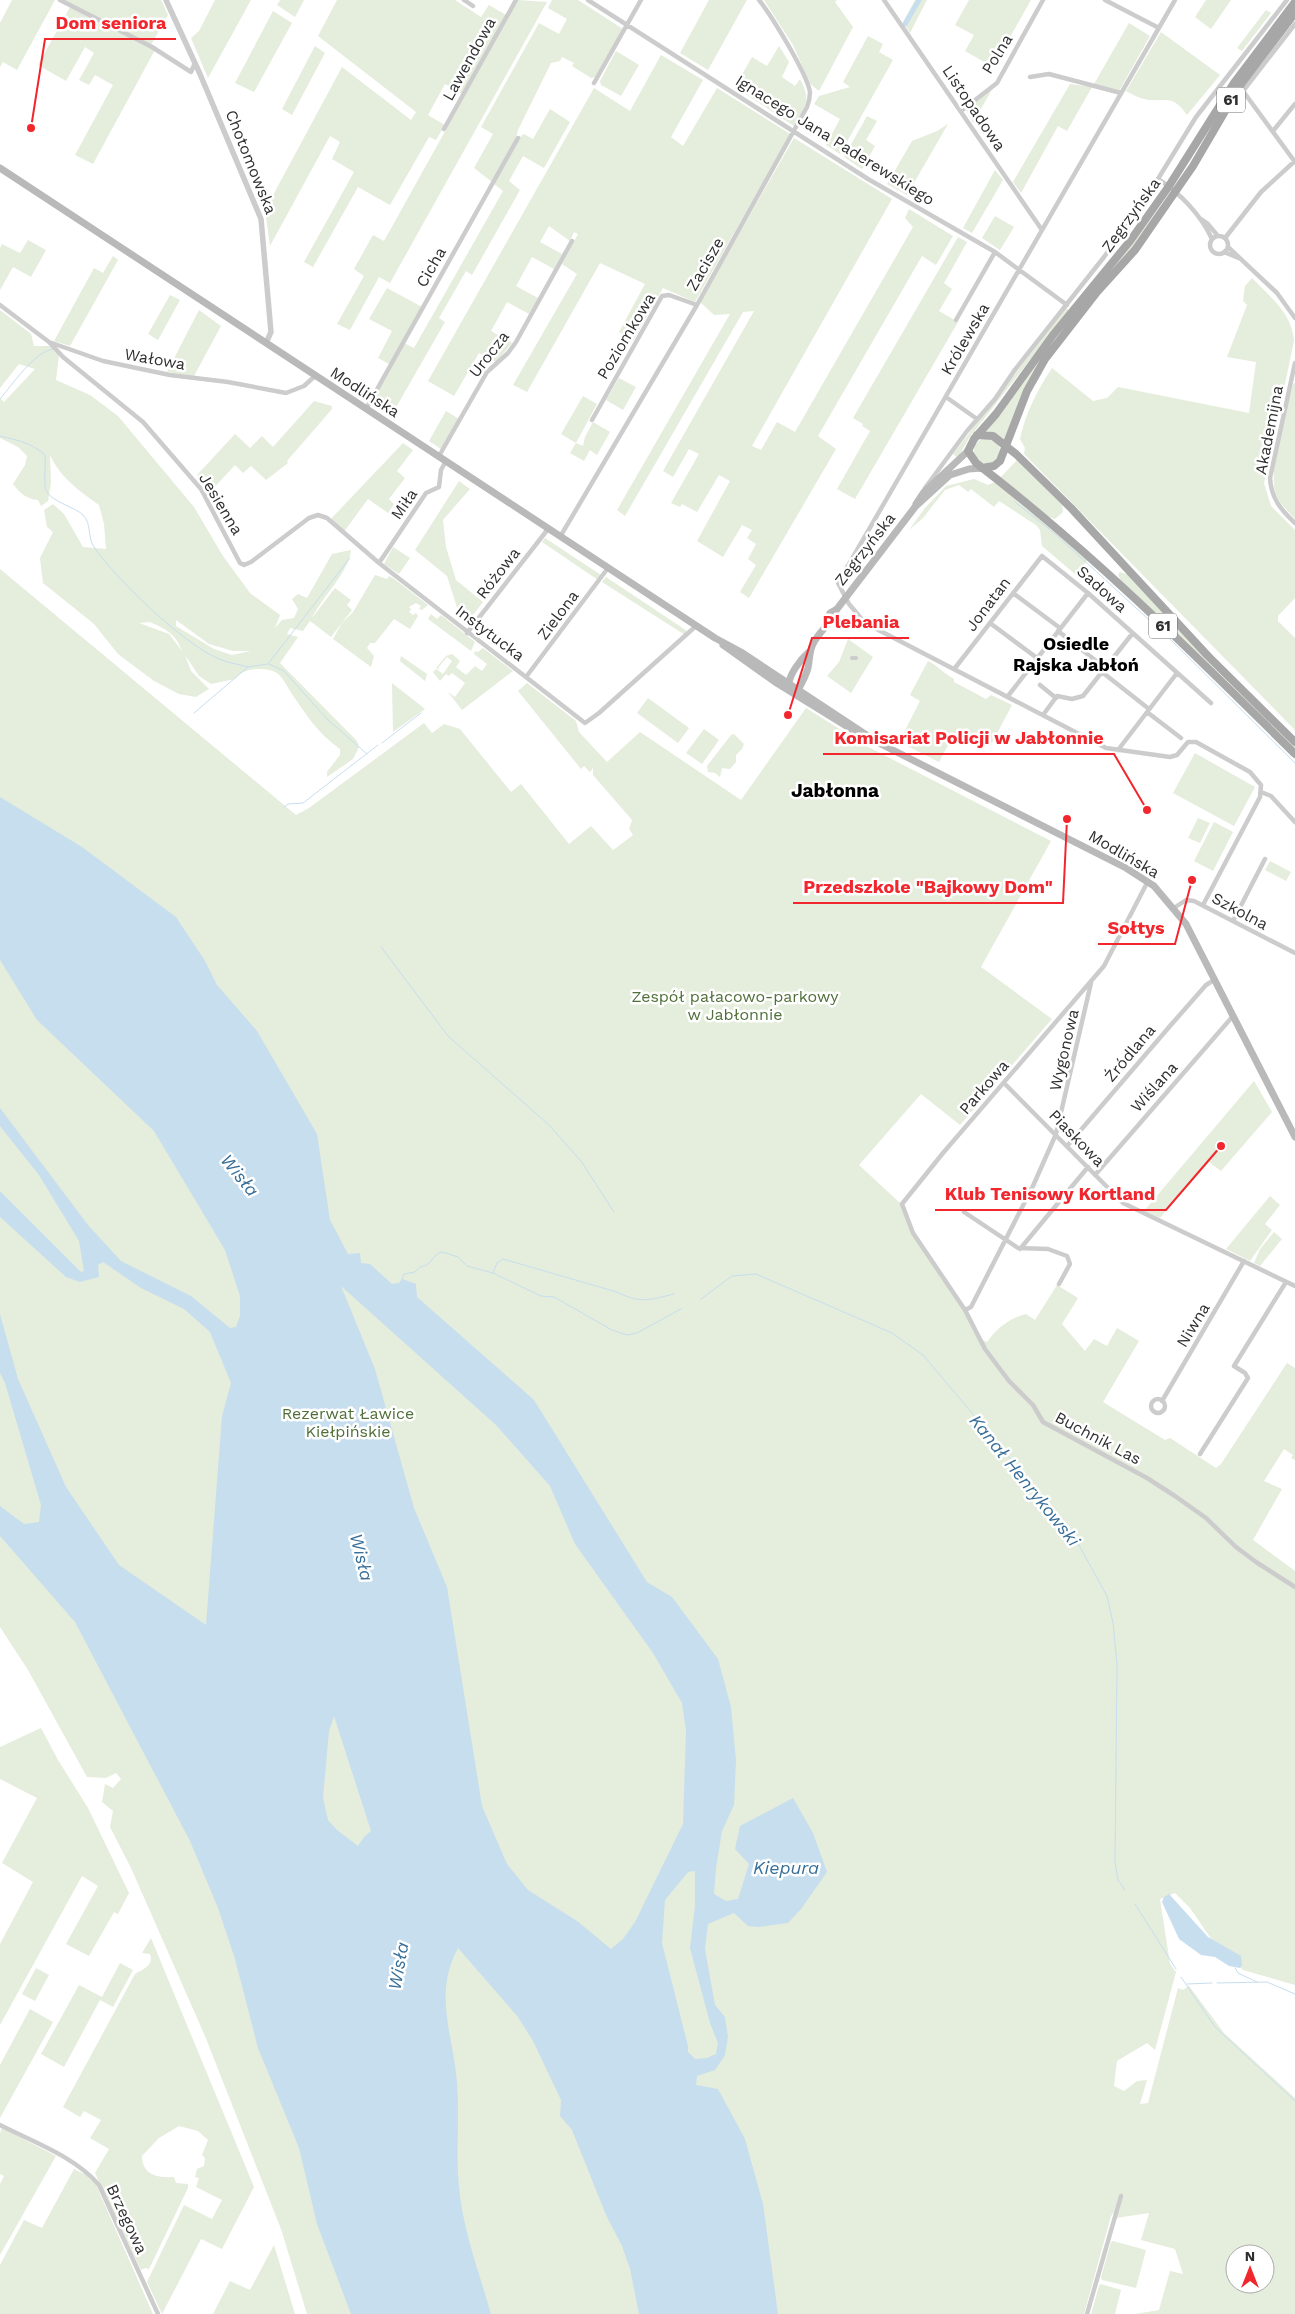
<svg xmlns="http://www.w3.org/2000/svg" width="1295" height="2314" font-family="'Work Sans',sans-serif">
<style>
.green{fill:#e5eddc;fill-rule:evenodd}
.water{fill:#c7deef;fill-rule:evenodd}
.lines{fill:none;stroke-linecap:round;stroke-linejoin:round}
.stream{stroke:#c7deef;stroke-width:1}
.canal{stroke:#c7deef;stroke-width:5}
.pedestrian{stroke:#ccc;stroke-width:4}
.minor{stroke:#ccc;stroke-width:4.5}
.tertiary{stroke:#ccc;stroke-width:5.5}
.secondary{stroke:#b9b9b9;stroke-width:7}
.primary{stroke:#a7a7a7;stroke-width:8}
.labels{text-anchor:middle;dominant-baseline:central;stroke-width:5;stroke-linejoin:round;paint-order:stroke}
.shield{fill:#fff;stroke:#6d6d6d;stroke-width:1}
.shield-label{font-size:15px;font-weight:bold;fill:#2f2f2f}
.street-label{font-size:16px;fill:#2f2f2f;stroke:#fff}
.park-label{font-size:16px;fill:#506f39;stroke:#fff}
.neighbourhood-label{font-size:18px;font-weight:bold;fill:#000;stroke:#fff}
.water-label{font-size:18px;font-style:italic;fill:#376e98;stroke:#fff}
.quarter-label{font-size:19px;font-weight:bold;fill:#000;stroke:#fff}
.leader{fill:none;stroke:#f2262d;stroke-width:2}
.callout-dot{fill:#f2262d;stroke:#fff;stroke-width:2}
.callout-label{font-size:18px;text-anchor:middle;font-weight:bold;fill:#f2262d;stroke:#fff;stroke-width:5;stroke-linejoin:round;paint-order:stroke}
</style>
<rect width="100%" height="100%" fill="#fff"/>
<!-- green -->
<path class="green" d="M12,0H55L17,70L3,62L0,67V23Z
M63,0H161L168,15L151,45Z
M215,0H251L208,78L191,38L199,31Z
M280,0H304L295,17L277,5Z
M337,0H455L481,17L489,5L506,15L462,94L445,84L428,115L445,125L436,140L429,137L390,205L358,187L313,267L304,262L354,172L332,159L340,142L330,136L270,246L265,210L342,67L411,120L416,112L318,36Z
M518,0L547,2L390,283L379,277L350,330L337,324L364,276L354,269L373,235L384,241Z
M552,0H578L623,29L595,77L591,78L572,66L574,63L562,57L560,61L551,63L518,130L516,138L492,182L474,168L493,134L481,127L539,23L559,34L567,19L548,8Z
M709,0H747L708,70L680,53Z
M764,0H837L835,2L853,27L819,91L810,84L793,45Z
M915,0H927L910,33L903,22Z
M969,0H1031L993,67L965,51L974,35L955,25Z
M1206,0H1231L1211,29L1195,17Z
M70,7L155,50L93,164L75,155L113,85L95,75L89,85L79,80L94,53L85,47L66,81L38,65Z
M1266,10L1271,13L1242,51L1237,48Z
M273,11L292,23L254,92L235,83Z
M1129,23L1150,36L1119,91L1094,84Z
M1161,32L1220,75L1187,115C1173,96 1170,101 1149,100C1141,99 1133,95 1126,91Z
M868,36L883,44L879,52L893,60L840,154L826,145L840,119L814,104L819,96L850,87L843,82Z
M315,46L325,53L292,115L282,109Z
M779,46L789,62L782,77L795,86L800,79C812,101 805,106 794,126L735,87L752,57L767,66Z
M616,51L639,65L621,96L601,85L600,81Z
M661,55L703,80L671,137L683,146L717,88L790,134L695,302L663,288L633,341L619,332L645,284L600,263L527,392L513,385L577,274L562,264L578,234L574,232L570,241L549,226L540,242L562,254L554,269L532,257L516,286L538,298L529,314L507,302L491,331L512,343L496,362L479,353L454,396L428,381L594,88L630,111Z
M1070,84L1092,87L1067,131L1058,126L1021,193L1013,182Z
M994,86L973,123L966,110Z
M550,109L570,122L544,168L523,156L509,181L520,190L472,275L466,271L439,318L445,322L391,416L370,403L404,343L414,348L503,191L494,184L521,136L524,134L533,139Z
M867,116L877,121L866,140L875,146L862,169L844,157Z
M948,124L907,195L887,184L912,141L937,131Z
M794,138L892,199L752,446L761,450L777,422L795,432L913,227L905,218L909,209L953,236L936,265L922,256L818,436L836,449L749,598L740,592L756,565L748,559L756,544L747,538L752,530L742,525L723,557L697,541L730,481L719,475L697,512L682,504L680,507L671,503L699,454L689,449L673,477L663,471L754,311L743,312L625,516L617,510L730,314L714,315L700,302Z
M995,170L1003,180L972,233L963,228Z
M1162,204L1129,252L1052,343L1024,390L1004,441L986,432L1057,334L1124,254Z
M995,216L1014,227L1000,250L982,238Z
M958,237L967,242L944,283L952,289L939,311L958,322L855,499L837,489L870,431L862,426L863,424L853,418Z
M28,240L46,250L31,277L13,267L0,290V248L2,244L20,253Z
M113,256L118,260L70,346L54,341L94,268L103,273Z
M1252,278C1270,297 1292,313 1294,341L1264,483L1271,506L1295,530V598L1278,616V621L1295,638V730L1024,454L1025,448L1020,439C1025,414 1038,389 1052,368L1093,401L1107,398L1118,387L1249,413L1256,362L1227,357L1247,305L1243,301L1245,286Z
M387,288L422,307L389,364L378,358L392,331L369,319Z
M170,295L180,300L158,340L148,334Z
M1066,308L1069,310L969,438L958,458L953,454Z
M0,310L31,334L34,346H50L59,355L56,380L90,395L118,416L194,507L223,556L250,593L280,615L275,628L282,620L294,618L298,609L292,599L298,594L307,598L332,554L351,550C349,572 322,597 312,618L335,588L351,600L347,605L352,610L331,637L310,621L303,631L290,628L287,634L298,637L280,663L357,741L359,747L353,759L327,777V772L340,755V749C318,734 305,713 290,691C287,686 282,676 277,673C266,666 241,668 235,679L211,684L199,676L185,655L191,671L209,689L196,697L179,694L154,681L118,654L94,624L43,583L40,558L53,532L47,527L44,510L53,504L64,514L83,547L106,549L104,524L99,505C78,490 61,478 50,455L51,483L48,501L41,506L38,500C26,499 20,493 13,484L25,465L27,456L18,447L0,438V398L4,402L35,369L19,364L0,388ZM176,620L209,644L233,651H251L232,655L214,649L176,626ZM150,622C166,629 176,634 182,651L169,634L139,623Z
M199,310L221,326L194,376L167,372Z
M619,378L636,387L623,410L606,400Z
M1295,383V519C1288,511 1280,504 1276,495C1267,470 1287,411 1293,384Z
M583,396L597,404L576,443L583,446L585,437L593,422L610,432L597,455L590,450L584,461L570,453L576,443L561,434Z
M314,401L332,406V409L287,461L288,463L266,480L251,466L243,473L235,465L211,491L197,475L235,434L250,448L262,436L273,447Z
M446,411L459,419L441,449L429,441Z
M974 451a13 13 0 1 1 26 0a13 13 0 1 1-26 0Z
M403,443L413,450L397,471L405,478L389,499L394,504L388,513L368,499L343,533L328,522Z
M1017,460L1062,505L1063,512L1055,519L1046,516L1000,478Z
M974,479L988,485L995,482L1088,560L1075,574L1042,546L1040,530L1036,525L999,501L994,507L971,489L968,492L959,485L945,490L923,518L909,530L925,508L946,486Z
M459,481L470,489L443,520L446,547L456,580L483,602L467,623L461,620L447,576L415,550Z
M545,538L601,575L598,580L542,542Z
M393,547L410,558L399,574L384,564Z
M0,569L296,815L309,808L424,723L432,733L444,724L460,729L511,792L521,784L569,844L591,826L613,850L616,848L633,835L629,829L632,820L593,775V768L590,772L584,766L581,769L518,691L527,683L576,721L579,732L607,762L640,732L741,800L806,708L841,730V733L1051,841L981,967L1052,1019L960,1125L921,1094L859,1165L900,1203L912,1233L966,1313L977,1337L987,1342C997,1328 1010,1318 1026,1314L1035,1320L1057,1285L1078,1298L1062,1324L1085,1351L1094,1339L1107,1346L1117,1328L1139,1341L1103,1402L1165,1440L1170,1438L1216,1468L1221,1464L1287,1363L1295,1368V1460L1291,1458L1293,1455L1284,1449L1264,1481L1282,1489L1253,1540L1295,1571V1985L1243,1970L1214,1943L1190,1908L1175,1893L1160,1899L1170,1964L1176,1972L1155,2050L1147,2043L1117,2061L1114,2086L1124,2091L1137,2081L1147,2080L1140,2104L1148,2103L1178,1988L1183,1990L1189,1986L1224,2033L1295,2098V2314H1135L1159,2310L1170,2271L1183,2274L1175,2249L1141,2240L1149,2213L1116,2218L1119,2195L1114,2212L1111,2216L1084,2314H307L281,2229L205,2036L131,1868L110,1827L113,1811L102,1802L105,1784L113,1788L121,1779L116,1773L106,1778L87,1777L28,1670L0,1627ZM1235,2254H1265V2284H1235Z
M1120,572L1129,575L1295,744V750L1122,584L1118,575Z
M375,575L387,579L389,576L393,578L428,605L422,610L419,609L421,606L416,603L409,607L411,609L409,612L413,615L416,613L418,616L410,629L394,619L375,643H370L367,648L374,656L371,667L333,639L342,623L353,612Z
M606,577L687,631L685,635L602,582Z
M431,614L437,619L441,615L475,642L471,651L428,619Z
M848,639L873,657L851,693L827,676L839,662Z
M483,648L513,671L462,710L448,692L455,697L465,683L452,673L449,676L446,674L440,681L433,672L436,669L443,674L452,661L447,657L438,668L440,670L436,668L446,656L452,654L460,661L456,667L466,675L475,666L482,671L487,664L474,654L475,651L478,652Z
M401,656L427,674L425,681L400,661Z
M928,661C938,666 943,673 954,679V682L986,699L991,695L1012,705L992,743L974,733L968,745L952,738L939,762L899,742L920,701L910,695Z
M392,683L425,709L393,732Z
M648,698L689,728L678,743L637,713Z
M704,729L719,740L702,764L686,753Z
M734,734L744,744L742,749L736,755V762L730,769L722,768L720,777L715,773L708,772L707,766L731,735Z
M1195,753L1255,787L1234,826L1173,793Z
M1198,818L1210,823L1200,843L1188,838Z
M1214,822L1233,832L1213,871L1194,861Z
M1270,861L1291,872L1286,881L1265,870Z
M1254,1081L1272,1112L1221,1171L1209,1162L1160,1218L1144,1211Z
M1270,1196L1280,1205L1265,1224L1272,1230L1250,1261L1226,1249Z
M1274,1232L1282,1239L1260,1266L1254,1263L1260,1249Z
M41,1728L58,1760L88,1808L129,1893L118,1914L114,1912L89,1956L66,1944L98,1886L82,1876L0,2025V1944L33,1882L2,1863L37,1798L0,1779V1747Z
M151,1938L254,2187L222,2249L201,2239L162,2314L147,2282L184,2205L212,2219L222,2200L196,2187L199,2178L195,2177L197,2169L204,2166L205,2158L202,2155L208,2140L198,2131L179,2126L159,2138L142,2156C142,2175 158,2178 174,2177L176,2183L188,2184V2188L149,2269L145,2268L141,2270L95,2173L109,2149L90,2138L101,2120L84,2111L80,2117L63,2107L135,1974C143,1969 154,1966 150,1954L142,1953Z
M120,1963L133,1970L113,2007L100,2000L64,2067L41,2054L79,1985L102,1997Z
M36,1968L49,1975L35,2001L22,1994Z
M30,2009L53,2022L0,2118V2065Z
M2,2128L56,2156L0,2255V2184L4,2176L0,2174V2133Z
M74,2169L86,2175L96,2185L153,2314H0V2265L24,2220L42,2228Z
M1113,2241L1146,2250L1136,2288L1102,2280L1101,2277L1111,2242Z
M274,2245L295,2314H213L230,2281L250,2290Z
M1101,2284L1121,2290L1115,2314H1091L1099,2286Z"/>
<!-- water -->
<path class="water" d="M0,797L82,847L176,917L205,961L217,985L257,1031L317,1134L330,1220L348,1254L360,1253L361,1263L370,1264L392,1284L399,1283L402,1279L416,1284L417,1297L534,1400L647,1582L672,1597L718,1659L731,1707L736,1761L734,1805L722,1831L716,1868L714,1894L726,1901L738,1899L749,1864L735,1849L740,1826L793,1798L813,1833L827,1872L801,1909L788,1923L758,1927L748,1926L734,1913L708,1924L705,1949L715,2005L725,2017L728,2037L725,2055L715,2070L697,2076L696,2085L718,2089L745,2139L763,2204L778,2314H639L630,2269L622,2246L606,2215L572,2130L560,2116L561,2100L533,2041L518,2017L458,1948C433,1994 453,2034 457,2082C460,2120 455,2158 460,2196C465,2236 480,2275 491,2314H351L317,2224L299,2148L258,2048L235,1959L218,1908L190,1841L75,1622L0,1536V1506L24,1524L39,1522L41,1505L5,1383L0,1373V1314L18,1379L66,1487L119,1565L206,1625L222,1416L231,1383L210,1332L184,1309L141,1288L103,1262L98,1265L99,1277L80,1282L66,1277L0,1217V1191L81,1272L84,1271L79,1241L39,1175L0,1126V1108L88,1225L121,1261L191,1296L230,1328L236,1327L240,1316V1296L225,1250L154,1131L37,1020L0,960ZM341,1286L496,1425L550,1486L575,1544L653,1653L682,1703L686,1731L683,1824L635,1922L623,1939L611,1949L577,1921L528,1890L507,1864L482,1806L447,1587L414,1508L375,1369ZM334,1716L371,1831L364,1837L358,1846L337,1830L328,1820L323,1798L329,1731ZM695,1871V1906L690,1948L710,2023L718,2043L716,2054L707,2058L695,2059L688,2052V2046L662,1943L665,1900L688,1872Z
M1169,1894L1208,1937L1241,1956L1242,1965L1240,1968L1229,1966L1215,1957L1201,1955L1179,1939L1162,1902L1164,1897Z"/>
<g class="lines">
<!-- stream -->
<path class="stream" d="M0,399C12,385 35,351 53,349
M0,436C17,440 32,443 45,455C46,466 44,475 45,486C46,501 74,506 83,515C92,524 87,537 94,547C117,580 182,643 219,659C228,663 238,664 248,667
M1015,502L1053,532L1171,640L1295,763
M269,664L284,671L327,719L367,754
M194,713L248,667L268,664L350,558
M382,743L421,713
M284,807L288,804L303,803L378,745
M381,947L448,1036L549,1125L581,1161L614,1212
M493,1273L497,1263L503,1259L617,1292C641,1304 649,1300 674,1294
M402,1279L404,1274L415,1272L420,1267L427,1265L438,1253L443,1252L458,1257L467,1266L493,1273L541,1296L554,1297L612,1330L627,1335L637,1333L681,1309
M701,1299L732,1276L756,1274L892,1333L923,1355L1070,1529L1107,1596L1113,1623L1117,1664L1115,1863L1118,1880L1125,1890
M1135,1904L1176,1969
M1235,1968L1238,1973L1257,1982
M1181,1977L1215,2027L1295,2101
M1217,1983L1267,1982L1295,1994
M1187,1984L1212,1983"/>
<!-- canal -->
<path class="canal" d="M905,24L919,0"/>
<!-- pedestrian -->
<path class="pedestrian" d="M852,658H856"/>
<!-- minor -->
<path class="minor" d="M60,0L152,47L191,72L195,63
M464,0L473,6
M588,0L868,179L995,252L1067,305
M884,0L1042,230
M1105,0L1159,28
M1175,0L838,583L849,604L865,623L1106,748L1170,757L1177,755L1188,742H1196L1250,772L1261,785L1260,797L1203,905
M1030,77L1049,74L1121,93
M594,83L641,0
M1243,91L1295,162
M1235,99L1243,91L1295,24
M961,111L997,83L1043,0
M444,129L516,0
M1273,131L1295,104
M1158,179C1180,193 1201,215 1212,239
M1201,219L1207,223L1218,236
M1210 245a9 9 0 1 1 18 0a9 9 0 1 1-18 0Z
M1225,238L1261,192L1295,161
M1228,247L1277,293L1295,318
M1224,252L1241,259
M0,305L49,342L103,361L170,375L228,382L286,393L304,386L315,376
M956,320L995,252
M49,342L63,357L143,422L201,489L240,563L244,565L251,562L309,518L318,515L327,518L379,563L585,723L599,713L696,626
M1295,363L1270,478C1271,498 1281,510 1295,523
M946,397L977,419
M366,409L518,138
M592,420L662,296L669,295L697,305
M439,456L487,372L508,353L516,342L572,241
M925,488L967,431L995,399L1014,371L1104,257L1145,200L1196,117L1287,0
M560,537L697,305L807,107C809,102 810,97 810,92C807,74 772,16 759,0
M379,563L426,493L439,487L441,470L446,461
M1013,593L1060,628
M990,623L1037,658
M1058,631L1105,668
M467,633L548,529
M955,668L1042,556L1088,593L1211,703
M1102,672L1149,709
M526,677L608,568
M1040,685L1056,698
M1008,696L1088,593
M1147,712L1181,738
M1043,715L1057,696L1072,699L1083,696L1132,634
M1118,750L1177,673
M1261,792L1271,796L1295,822
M1148,881L1104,966L943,1153L902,1204L913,1233L965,1310L985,1349L1009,1381L1033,1405L1043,1422L1147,1478L1175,1496L1206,1518L1236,1547L1256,1562L1295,1587
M1174,908L1186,900L1194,901L1295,953
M1233,921L1265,859
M1004,1083L1123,1203L1295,1286
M1068,1145L1170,1026L1206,985L1214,980
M1095,1175L1233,1016
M964,1212L1018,1248L1048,1249L1067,1256L1070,1264L1059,1284
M1020,1249L1088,1167
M965,1310L971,1307L1033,1186L1056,1134L1091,983
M1151 1406a7 7 0 1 1 14 0a7 7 0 1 1-14 0Z
M1162,1401L1244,1261
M1200,1454L1248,1378L1245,1373L1234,1366L1286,1282
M0,2125C33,2142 74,2156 99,2185L158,2314
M1087,2314L1121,2196"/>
<!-- tertiary -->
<path class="tertiary" d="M166,0L200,74L261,219L271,332L266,343"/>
<!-- secondary -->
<path class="secondary" d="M0,168L715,638L741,652L877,742
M916,504L924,492L968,451
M825,626L830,613L837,609L915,507L950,475L969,469L982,468
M723,645L775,682L856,732
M789,688C787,676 801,659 809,652
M798,690C802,683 806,675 808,668C810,659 809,652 813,644C819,631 832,623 837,609
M873,740L1126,868L1154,886L1186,924L1295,1137"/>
<!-- primary -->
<path class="primary" d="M1295,2L1234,83L1169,186L1130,241L1053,335L996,414L974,439L968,451L976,463C1091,551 1193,653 1295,754
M977,435L993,436L1016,454L1071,508L1208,656L1295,742
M982,468L994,466L1000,461L1027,391L1045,359L1097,292L1135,250L1193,166L1241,84L1295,13"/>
</g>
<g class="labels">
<!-- shield labels -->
<g class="shield">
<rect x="1217" y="87.5" width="28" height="25" rx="4"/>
<rect x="1149" y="613.5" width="28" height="25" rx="4"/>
</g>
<g class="shield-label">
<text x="1231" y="100">61</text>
<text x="1163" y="626">61</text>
</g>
<!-- street labels -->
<g class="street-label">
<text transform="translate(997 54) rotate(-58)">Polna</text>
<text transform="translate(469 59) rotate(-61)">Lawendowa</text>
<text transform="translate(974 108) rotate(56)">Listopadowa</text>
<text transform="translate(835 140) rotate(32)">Ignacego Jana Paderewskiego</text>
<text transform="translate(251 162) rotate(68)">Chotomowska</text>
<text transform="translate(1131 215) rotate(-54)">Zegrzyńska</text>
<text transform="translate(705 264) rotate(-60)">Zacisze</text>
<text transform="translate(431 267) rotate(-60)">Cicha</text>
<text transform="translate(626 336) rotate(-59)">Poziomkowa</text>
<text transform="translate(965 339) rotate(-60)">Królewska</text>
<text transform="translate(489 354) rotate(-52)">Urocza</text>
<text transform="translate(155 359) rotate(10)">Wałowa</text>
<text transform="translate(365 392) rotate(33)">Modlińska</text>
<text transform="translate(1269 430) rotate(-79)">Akademijna</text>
<text transform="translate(221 504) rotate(59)">Jesienna</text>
<text transform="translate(404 504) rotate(-55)">Miła</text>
<text transform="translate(865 549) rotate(-52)">Zegrzyńska</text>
<text transform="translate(498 573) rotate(-52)">Różowa</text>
<text transform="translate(1102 589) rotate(42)">Sadowa</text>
<text transform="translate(988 604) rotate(-53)">Jonatan</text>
<text transform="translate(558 615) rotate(-53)">Zielona</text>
<text transform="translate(490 633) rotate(37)">Instytucka</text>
<text transform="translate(1124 854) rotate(30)">Modlińska</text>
<text transform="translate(1240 911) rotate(28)">Szkolna</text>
<text transform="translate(1064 1050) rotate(-77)">Wygonowa</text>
<text transform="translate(1130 1053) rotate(-50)">Źródlana</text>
<text transform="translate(984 1087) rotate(-49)">Parkowa</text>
<text transform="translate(1154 1087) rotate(-48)">Wiślana</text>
<text transform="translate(1077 1138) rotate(46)">Piaskowa</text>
<text transform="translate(1193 1325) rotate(-59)">Niwna</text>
<text transform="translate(1098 1438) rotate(28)">Buchnik Las</text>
<text transform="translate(127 2219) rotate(65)">Brzegowa</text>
</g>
<!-- park labels -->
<g class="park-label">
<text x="735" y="996">Zespół pałacowo-parkowy<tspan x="735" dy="18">w Jabłonnie</tspan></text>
<text x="348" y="1413">Rezerwat Ławice<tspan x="348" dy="18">Kiełpińskie</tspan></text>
</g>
<!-- neighbourhood labels -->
<g class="neighbourhood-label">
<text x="1076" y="643">Osiedle<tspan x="1076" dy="21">Rajska Jabłoń</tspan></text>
</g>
<!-- water labels -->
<g class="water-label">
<text transform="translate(240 1175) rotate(51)">Wisła</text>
<text transform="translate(1025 1480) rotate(51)">Kanał Henrykowski</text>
<text transform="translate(362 1557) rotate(76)">Wisła</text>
<text x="786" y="1867">Kiepura</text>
<text transform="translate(398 1966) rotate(-80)">Wisła</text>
</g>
<!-- quarter labels -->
<g class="quarter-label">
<text x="835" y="790">Jabłonna</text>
</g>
</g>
<!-- callouts -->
<path class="leader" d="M31 128L45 39H176M788 715L812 638H909M1147 810L1114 754H823M1067 819L1063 903H793M1192 880L1175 944H1098M1221 1146L1166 1210H935"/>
<g class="callout-dot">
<circle cx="31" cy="128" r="5"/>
<circle cx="788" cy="715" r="5"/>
<circle cx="1147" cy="810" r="5"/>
<circle cx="1067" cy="819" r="5"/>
<circle cx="1192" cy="880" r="5"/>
<circle cx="1221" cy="1146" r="5"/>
</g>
<g class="callout-label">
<text x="111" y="29">Dom seniora</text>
<text x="861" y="628">Plebania</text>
<text x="969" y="744">Komisariat Policji w Jabłonnie</text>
<text x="928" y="893">Przedszkole "Bajkowy Dom"</text>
<text x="1136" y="934">Sołtys</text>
<text x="1050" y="1200">Klub Tenisowy Kortland</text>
</g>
<!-- north arrow -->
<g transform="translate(1250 2269)"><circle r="24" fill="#ffffff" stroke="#acacac"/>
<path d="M0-4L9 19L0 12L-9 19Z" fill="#f2262d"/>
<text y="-8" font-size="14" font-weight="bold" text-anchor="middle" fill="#2f2f2f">N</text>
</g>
</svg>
